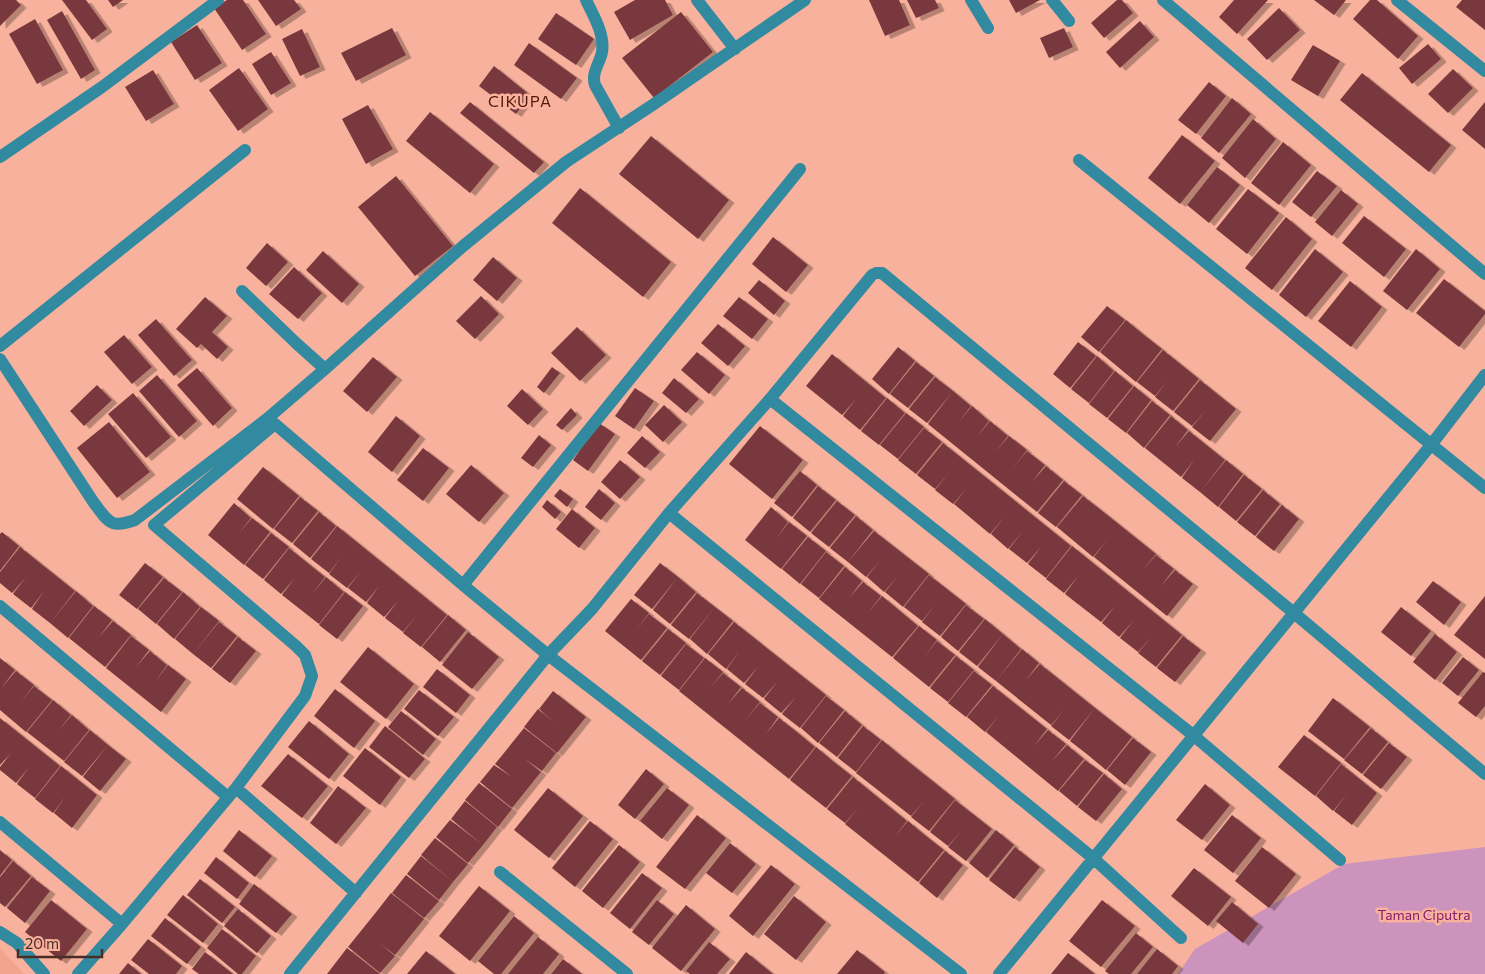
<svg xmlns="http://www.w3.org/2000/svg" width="1485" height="974" font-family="Commissioner,sans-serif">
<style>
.built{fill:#f2a48d}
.green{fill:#cc94bc}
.building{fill:#79393d;filter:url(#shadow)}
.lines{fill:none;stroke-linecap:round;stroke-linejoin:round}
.minor{stroke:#328aa0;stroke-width:12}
.labels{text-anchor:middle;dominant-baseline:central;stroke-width:5;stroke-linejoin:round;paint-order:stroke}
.park-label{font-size:14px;fill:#851c71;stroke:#f8b19c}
.quarter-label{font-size:16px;letter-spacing:1px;fill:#521a08;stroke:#f8b19c}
</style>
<defs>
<filter id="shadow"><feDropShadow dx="5.5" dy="3" stdDeviation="0" flood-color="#0004"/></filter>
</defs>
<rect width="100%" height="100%" fill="#f8b19c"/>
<!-- built -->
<path class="built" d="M0,948L24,974H0Z"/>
<!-- green -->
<path class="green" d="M1485,847V974H1178L1195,949L1344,864Z"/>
<!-- building -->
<path class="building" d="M0,0H16L21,5L0,26Z
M62,0H86L107,29L92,40Z
M108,0H123L113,7Z
M227,0H243L266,34L242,50L214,8Z
M258,0H294L301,9L276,26Z
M635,0H665L673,15L630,40L614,12Z
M869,0H899L910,25L885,36Z
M907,0H935L939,8L916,18Z
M1009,0H1040L1016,13Z
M1117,0H1122L1133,13L1104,38L1091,23Z
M1234,0H1268L1237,34L1219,17Z
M1314,0H1346L1334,15Z
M1370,0H1377L1418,36L1398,59L1353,19Z
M1462,0H1485V30L1456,7Z
M1279,8L1300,30L1267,60L1247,39Z
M62,11L95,70L81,79L47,20Z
M681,12L713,52L654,98L622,58Z
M556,13L594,39L576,65L538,39Z
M35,19L63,70L37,84L9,34Z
M1140,21L1154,37L1120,68L1106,52Z
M197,25L222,63L195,80L171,42Z
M392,28L406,55L356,81L341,53Z
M1064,28L1073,47L1049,58L1040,38Z
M302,29L320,67L300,76L282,39Z
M529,43L577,78L561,99L514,65Z
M1428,44L1441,59L1412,84L1399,68Z
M1313,45L1340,61L1318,96L1291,80Z
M271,52L291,83L271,95L252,64Z
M494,66L530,95L516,114L479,86Z
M239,68L268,109L238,131L209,90Z
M1453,69L1473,88L1448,113L1428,94Z
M153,70L174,104L146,121L125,87Z
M1362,73L1451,145L1429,172L1340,100Z
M1209,82L1226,96L1196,134L1178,120Z
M1232,98L1251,114L1219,153L1201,138Z
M470,102L544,162L534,173L460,113Z
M1485,102V149L1462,130Z
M368,105L393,149L366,164L342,119Z
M430,112L494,164L470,193L406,141Z
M1253,119L1276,139L1245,178L1222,158Z
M1182,135L1215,161L1180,204L1148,178Z
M651,136L729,200L698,239L619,174Z
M1283,142L1311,165L1279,205L1251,183Z
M1217,167L1240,185L1209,223L1187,205Z
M1317,171L1337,186L1311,217L1292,202Z
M396,176L453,246L415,276L358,207Z
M580,188L671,262L643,297L552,223Z
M1248,189L1279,213L1247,254L1216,229Z
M1341,190L1358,204L1332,236L1315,222Z
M1364,216L1406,249L1384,277L1342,243Z
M1286,217L1312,239L1272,290L1245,268Z
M773,237L808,265L786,292L752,264Z
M267,243L288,262L266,286L246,268Z
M1315,249L1343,272L1306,317L1279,295Z
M1416,249L1440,269L1407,310L1383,291Z
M323,251L359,284L342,303L306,270Z
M493,257L517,278L497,301L473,280Z
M294,267L322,293L298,319L269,294Z
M1444,279L1485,311V314L1459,347L1416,313Z
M759,280L785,301L774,315L748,293Z
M1350,281L1382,307L1351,347L1318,321Z
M481,296L499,314L475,339L456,321Z
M205,297L227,316L212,332L228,347L217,359L201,344L197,348L176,329Z
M739,297L768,319L752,339L723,316Z
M1107,306L1125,320L1099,352L1081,337Z
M156,319L192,360L174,376L138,335Z
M1126,320L1144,335L1118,367L1100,352Z
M718,324L745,346L728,366L701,343Z
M577,327L606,355L580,381L551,353Z
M124,335L152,367L132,384L104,352Z
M1144,335L1162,349L1136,382L1118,367Z
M1078,342L1096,356L1070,388L1053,374Z
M898,347L915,361L889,394L872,379Z
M1163,350L1199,379L1173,411L1155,397L1168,380L1155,396L1137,382Z
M697,352L725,375L709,394L681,370Z
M832,354L886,398L860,430L843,416L856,399L842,415L806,386Z
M1097,356L1114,371L1089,403L1071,389Z
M373,357L397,377L367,412L343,391Z
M916,362L934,376L908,408L890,394Z
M552,367L560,373L544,393L537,387Z
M197,368L232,408L213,426L177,385Z
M1115,371L1133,386L1107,418L1089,404Z
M157,375L197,421L179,437L139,391Z
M935,377L953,391L927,423L909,409Z
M674,378L699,399L686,413L662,393Z
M1200,380L1236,409L1210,441L1192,427L1206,410L1192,426L1174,412Z
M97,385L112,400L84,426L70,411Z
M1134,386L1151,400L1126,433L1108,419Z
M635,388L654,401L634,429L615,416Z
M522,389L543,409L528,425L507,406Z
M953,391L971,406L958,423L972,406L989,421L976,438L990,421L1008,436L995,452L1009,436L1027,450L1014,467L1027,451L1045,465L1032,482L1046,466L1063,480L1037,512L928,424Z
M133,393L171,437L146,458L108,414Z
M887,398L905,413L879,445L861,431Z
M1152,401L1170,415L1144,448L1127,433Z
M664,405L682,422L663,442L645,425Z
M571,408L577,415L562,430L556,425Z
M906,413L924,427L898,459L880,445Z
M396,416L420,436L392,472L368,452Z
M1171,416L1188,430L1175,447L1189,431L1225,460L1200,492L1182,478L1194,460L1181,477L1145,448Z
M109,422L150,472L117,498L77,448Z
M599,423L615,434L588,471L573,460Z
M760,426L803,460L772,499L729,464Z
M924,428L942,442L916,474L898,460Z
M539,435L551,445L533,467L521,458Z
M642,436L660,452L645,468L627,453Z
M943,443L1071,546L1046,578L1028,564L1041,547L1027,563L1009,549L1022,532L1008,549L991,534L1004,517L990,534L972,519L986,503L972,519L954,504L967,488L953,504L935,490L949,473L935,489L917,475Z
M423,448L449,468L423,501L397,480Z
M620,460L640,477L620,499L601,482Z
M1226,460L1243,474L1218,507L1200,492Z
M471,465L504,493L479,522L446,494Z
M263,467L299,496L273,529L255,514L269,497L255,514L237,499Z
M800,471L817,485L792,517L774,503Z
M1244,475L1262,489L1236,521L1219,507Z
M1064,481L1082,495L1056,527L1038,513Z
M818,486L836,500L810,532L793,518Z
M560,489L573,499L567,507L554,496Z
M599,489L615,503L601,520L585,507Z
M1263,490L1280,504L1255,536L1237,522Z
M1083,496L1101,510L1075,542L1057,527Z
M300,497L318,511L292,543L274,529Z
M547,500L561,512L555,519L542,507Z
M837,501L855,515L829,547L811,533Z
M234,503L251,518L238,534L252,518L270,532L244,565L208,535Z
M1282,505L1299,519L1274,551L1256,537Z
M771,507L788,522L776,539L789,522L807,536L781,569L745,540Z
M572,509L595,528L579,548L556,529Z
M1101,510L1156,554L1142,571L1156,555L1174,569L1161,586L1175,570L1193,584L1167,616L1094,557L1107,540L1093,557L1075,542Z
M319,512L336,526L310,558L293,544Z
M856,516L873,530L848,562L830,548Z
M337,526L447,615L421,647L403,633L416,616L403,632L385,618L398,601L384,617L367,603L379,586L366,602L348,588L361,571L347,588L329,574L342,556L329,573L311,559Z
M874,531L929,574L903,607L885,592L898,576L884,592L867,577L880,561L866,577L848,562Z
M2,532L19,546L0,571V534Z
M271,533L289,547L263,579L245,565Z
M808,537L826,551L800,584L782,569Z
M1072,546L1182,635L1156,667L1138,653L1152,636L1138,652L1120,638L1133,621L1119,637L1102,623L1115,606L1101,622L1065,594L1078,576L1064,593L1046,579Z
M20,547L75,591L50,623L32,609L44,591L31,608L13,594L26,577L12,593L0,583V572Z
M289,548L325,577L312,594L326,577L344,592L319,624L282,595L295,578L281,594L264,580Z
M826,552L844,566L819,598L801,584Z
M145,563L163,577L137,609L119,595Z
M660,563L678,577L652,609L634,595Z
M845,567L862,581L849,598L863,582L881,596L868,613L882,596L900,611L887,628L900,611L918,626L892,657L819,599Z
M929,575L966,604L940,636L922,622L935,605L922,621L904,607Z
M678,577L696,592L670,624L653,610Z
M164,578L182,592L156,624L138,609Z
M1433,581L1461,602L1444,625L1416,602Z
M76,591L93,606L68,638L50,623Z
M183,592L200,607L174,639L157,624Z
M345,592L363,606L337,639L319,625Z
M697,593L715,607L689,639L671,625Z
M1485,596V659L1454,635Z
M631,599L649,613L636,630L649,614L667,628L641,660L605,631Z
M966,605L984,619L958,651L941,637Z
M94,606L112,620L99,637L113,621L131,635L105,667L69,638Z
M201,607L219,621L193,654L175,639Z
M715,607L733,621L707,654L690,639Z
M1401,607L1431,631L1411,656L1381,632Z
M448,615L466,630L440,662L422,647Z
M985,619L1003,634L977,666L959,652Z
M219,622L237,636L211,668L193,654Z
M734,622L826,695L800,728L782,714L796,697L781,713L764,699L777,682L763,698L745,684L758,667L744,683L727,669L739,652L726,669L708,654Z
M919,626L937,640L924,657L937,641L955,655L929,687L893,658Z
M668,629L686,643L660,675L642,661Z
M468,632L499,657L472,689L442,665Z
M1003,634L1021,649L996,681L978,667Z
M1435,634L1457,652L1435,680L1413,662Z
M131,636L149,650L136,667L150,651L167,665L155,682L168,665L186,679L161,712L106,668Z
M1183,636L1201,650L1175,682L1157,668Z
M238,637L256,651L230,683L212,669Z
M686,644L704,658L679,690L661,676Z
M368,647L414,684L386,719L340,682Z
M1022,649L1039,663L1026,680L1040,664L1095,708L1069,740L1051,726L1065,709L1051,725L996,681Z
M956,656L974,670L948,702L930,688Z
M1463,657L1479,670L1458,696L1442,683Z
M0,658L15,670L2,687L16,671L34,685L21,702L34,686L52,700L26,732L0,710Z
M705,658L723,672L709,689L723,673L741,687L728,704L742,688L760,702L746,719L760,703L778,717L766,734L779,718L797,732L784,749L797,732L815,747L789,779L679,691Z
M437,669L470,695L456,713L423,687Z
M974,671L992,685L966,717L948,703Z
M1483,672L1485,673V706L1476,717L1458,703Z
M993,686L1047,729L1034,746L1048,730L1066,744L1052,761L1067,745L1084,759L1058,791L986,732L999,716L985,732L967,717Z
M335,689L375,721L354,748L314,716Z
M419,690L454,717L438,736L404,709Z
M553,691L586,717L557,753L524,727L538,709L555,723L539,709Z
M826,696L844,710L818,743L801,728Z
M1333,698L1370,727L1344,759L1308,731Z
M53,700L71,715L58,731L72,715L89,730L64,761L27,732Z
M1095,708L1132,737L1106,770L1088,755L1101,738L1088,755L1070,741Z
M401,711L436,739L423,755L388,727Z
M845,711L862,725L837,757L819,743Z
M0,718L60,766L35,798L17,784L29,767L16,783L0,770V767L12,752L0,765Z
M309,721L349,754L329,779L288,747Z
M385,726L425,759L409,778L369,747Z
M863,726L881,740L856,772L838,758Z
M524,728L556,753L542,771L525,759L541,772L512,808L480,782L494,765L512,777L495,764Z
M1371,728L1388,742L1362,774L1344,760Z
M90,730L108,745L82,776L64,762Z
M1304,735L1341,763L1315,796L1278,767Z
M1133,738L1151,752L1125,785L1107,770Z
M882,740L900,755L886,772L900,755L955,799L929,831L911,817L925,800L911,816L856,773Z
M1389,743L1407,757L1381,789L1363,775Z
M108,745L126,759L100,791L83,777Z
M816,747L834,762L821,779L834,762L852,776L826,808L790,780Z
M365,748L401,777L380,805L343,776Z
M288,754L328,786L302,818L261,786Z
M1085,760L1103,773L1077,806L1059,791Z
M1341,764L1377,793L1352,825L1334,811L1347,794L1333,811L1316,796Z
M61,766L97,795L72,828L54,813L66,796L53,813L35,799Z
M646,769L664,784L635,819L618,805Z
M1104,774L1122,789L1096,821L1078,807Z
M853,777L907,821L894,837L908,821L926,836L913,852L926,836L944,850L918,882L845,824L859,807L845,823L827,809Z
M479,783L512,809L498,827L465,800Z
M1205,784L1230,805L1202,840L1176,820Z
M338,786L366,808L336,844L310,823Z
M548,788L583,816L549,858L514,830Z
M667,788L689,805L662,839L640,821Z
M955,800L992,829L966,861L948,847L962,830L948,846L930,832Z
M465,801L497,827L483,845L451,819Z
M697,815L726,838L685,889L656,867Z
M1232,815L1261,838L1233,873L1204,850Z
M450,820L483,845L468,863L436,837Z
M590,821L613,839L575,887L552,868Z
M239,830L272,856L255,877L223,851Z
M996,830L1014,845L987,878L969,863Z
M435,838L468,864L453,882L421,855Z
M730,843L756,864L732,893L706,873Z
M619,845L640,862L603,908L582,891Z
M1015,847L1040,867L1014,899L989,880Z
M1262,847L1296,874L1269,908L1235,881Z
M0,850L12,860L0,876Z
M945,851L963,865L937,898L919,883Z
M421,856L453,882L439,900L407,874Z
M216,857L249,883L237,899L204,873Z
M13,861L31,876L5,907L0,903V877Z
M771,865L795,884L753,936L729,916Z
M1194,868L1231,897L1208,926L1171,896Z
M642,873L662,888L630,929L610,913Z
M406,875L439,901L424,918L392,893Z
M32,877L50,891L25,923L7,908Z
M200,879L235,907L222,923L187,895Z
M254,884L292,914L276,933L239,904Z
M479,886L510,911L470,961L439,936Z
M391,893L424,919L395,955L378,942L395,956L380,973L348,947L377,911L394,924L377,911Z
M183,895L218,924L203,943L167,915Z
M794,896L826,922L796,960L764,934Z
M51,900L87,929L61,961L25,932Z
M657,900L674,914L649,945L632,932Z
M1102,900L1135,926L1101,967L1069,941Z
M1232,902L1258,924L1243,943L1216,921Z
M686,905L715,929L681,971L652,948Z
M238,909L271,936L257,953L224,926Z
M514,916L534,933L501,974H494L478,961Z
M165,918L201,947L187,964L151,936Z
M222,929L256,956L242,974H238L207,948Z
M1136,933L1153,947L1131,974H1109L1105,971Z
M538,937L559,954L543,974H508Z
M148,939L182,966L176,974H149L131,960Z
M709,942L730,959L717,974H690L686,971Z
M347,948L380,974H327Z
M1157,949L1178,966L1172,974H1137Z
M857,950L885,972L884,974H837Z
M426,951L455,974H407Z
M205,952L233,974H199L192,969Z
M746,952L773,974H729Z
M1068,953L1095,974H1051Z
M563,959L582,974H551Z
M128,963L141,974H119Z"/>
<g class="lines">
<!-- minor -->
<path class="minor" d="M586,0C593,15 605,34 602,52C600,63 591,73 595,85L619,128
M697,0L735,49
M971,0L988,28
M1052,0L1069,21
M1163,0L1485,274
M1397,0L1485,71
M0,157L102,87L218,0
M1079,160L1485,488
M242,291L296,343L325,369
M0,346L245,150
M0,359L94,503C109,522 110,529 135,520L268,418L325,369L462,247L566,162L654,104L805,0
M770,399L1193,735L1340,860
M669,513L1093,858L1181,938
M463,585L800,169
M0,606L228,797
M236,788L356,893
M0,822L122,924
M500,872L627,974
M0,932L17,943L44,974
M78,974L122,924L236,788L305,696L312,676L305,655L296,646L154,525L275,424L463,585L548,655L961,974
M290,974L548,655L592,609L669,513L770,399L872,275L876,273H882L1294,613L1485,774
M999,974L1431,445L1485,375"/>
</g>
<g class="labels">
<!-- park labels -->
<g class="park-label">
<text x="1424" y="914">Taman Ciputra</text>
</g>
<!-- quarter labels -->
<g class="quarter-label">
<text x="520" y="100">CIKUPA</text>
</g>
</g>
<!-- scale -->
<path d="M18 949v8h84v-8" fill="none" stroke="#492d25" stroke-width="2.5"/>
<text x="25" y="949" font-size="15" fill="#492d25" stroke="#f8b19c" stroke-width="4" paint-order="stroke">20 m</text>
</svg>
